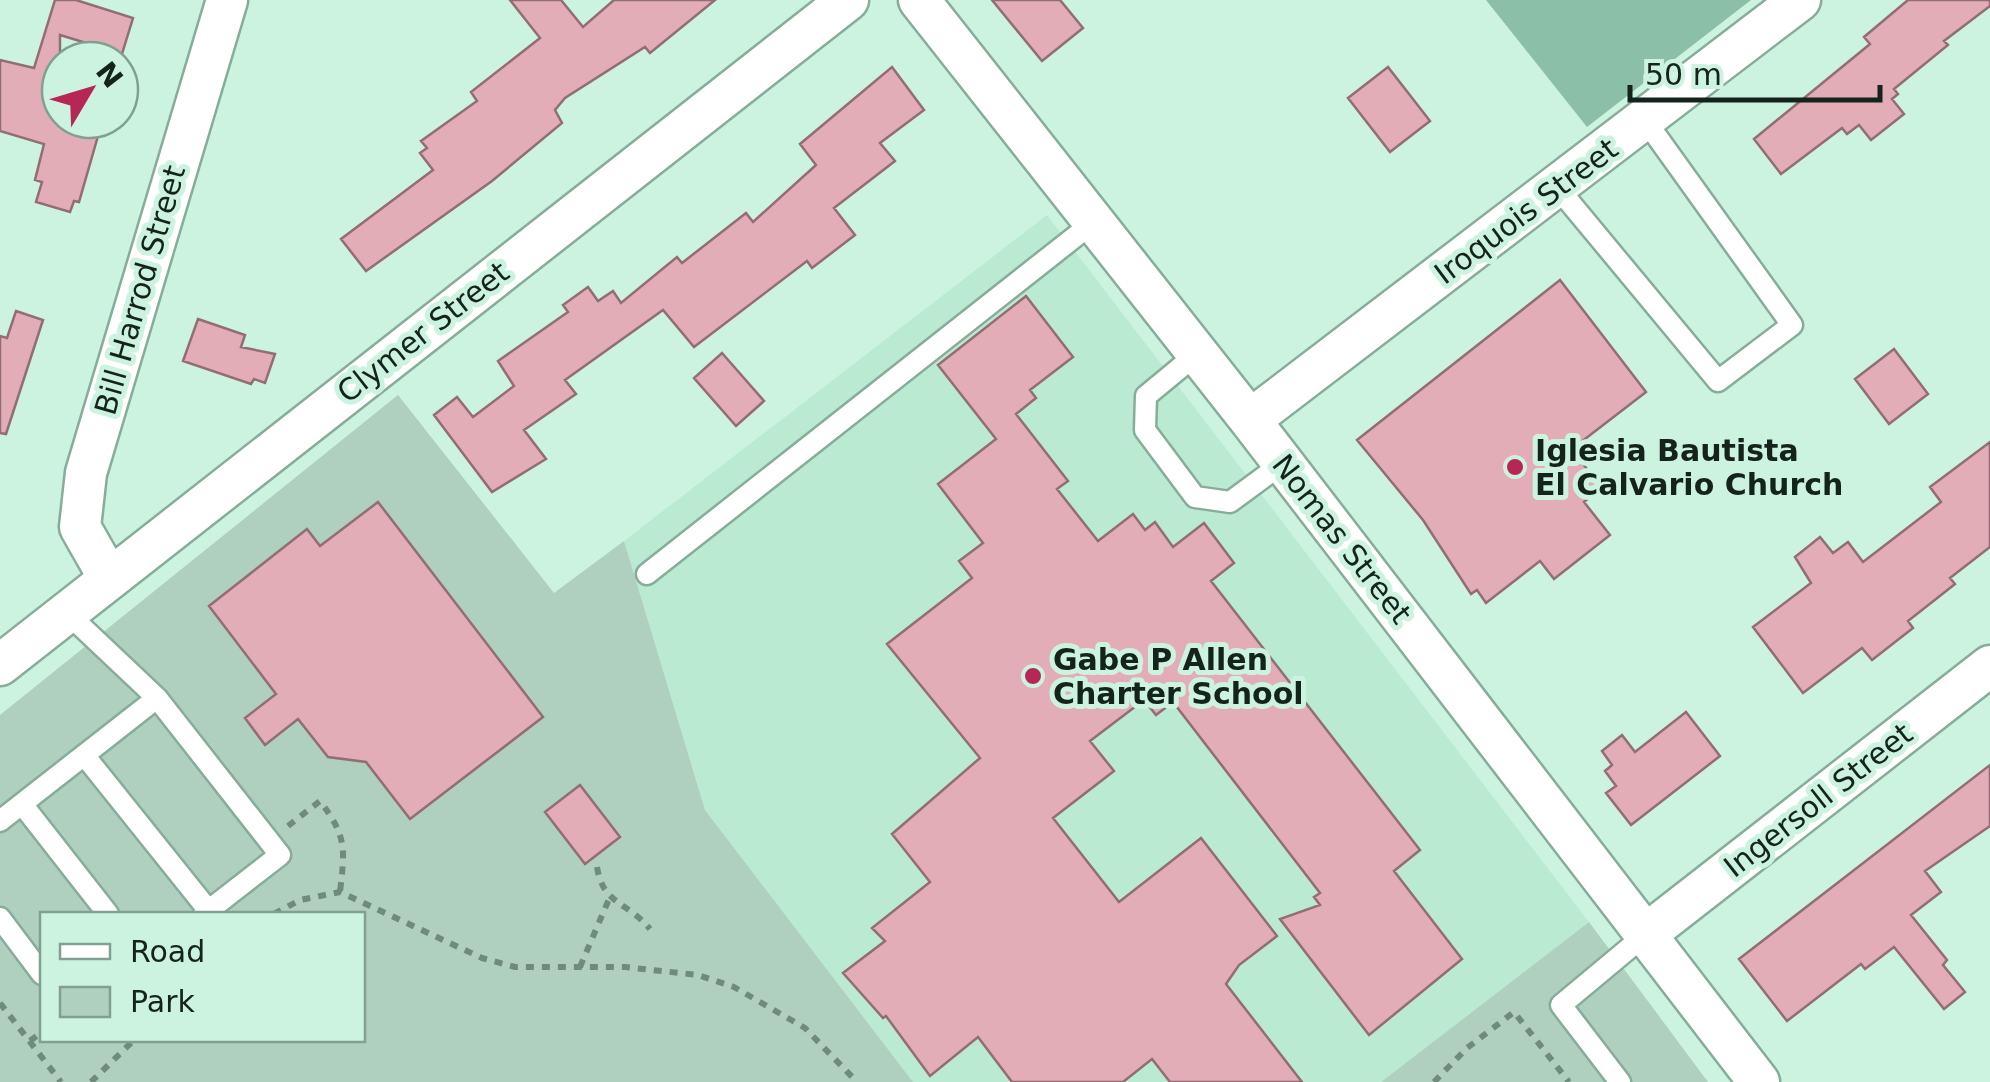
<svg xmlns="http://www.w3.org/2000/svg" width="1990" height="1082" font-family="'DejaVu Sans',sans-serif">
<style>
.built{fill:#bbead3}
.green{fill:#afcfbf;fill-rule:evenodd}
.forest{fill:#8cbfa8}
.building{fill:#e2adb7;stroke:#926d74;stroke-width:2.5}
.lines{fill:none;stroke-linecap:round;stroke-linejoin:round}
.service-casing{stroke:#87ac9a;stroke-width:25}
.minor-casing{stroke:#87ac9a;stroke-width:45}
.path{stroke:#708b7e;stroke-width:6;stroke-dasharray:8 8;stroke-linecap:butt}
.service{stroke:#fff;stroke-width:20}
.minor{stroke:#fff;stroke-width:40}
.poi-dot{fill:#b62758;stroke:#ccf3e0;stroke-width:4}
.labels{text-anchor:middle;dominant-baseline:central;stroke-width:10;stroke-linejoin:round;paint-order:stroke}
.street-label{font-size:30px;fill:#14231c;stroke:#ccf3e0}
.poi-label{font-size:30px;font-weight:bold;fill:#14231c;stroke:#ccf3e0;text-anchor:start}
</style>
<rect width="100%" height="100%" fill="#ccf3e0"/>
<!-- built -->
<path class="built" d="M1047,215L1589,922L1381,1082H913L705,810L624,541Z"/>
<!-- green -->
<path class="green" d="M398,395L554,593L624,541L705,810L913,1082H0V715ZM42,914H362V1040H42Z
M1589,922L1708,1082H1381Z"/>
<!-- forest -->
<path class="forest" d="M1486,0H1751L1587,127Z"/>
<!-- building -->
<path class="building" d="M55,0H76L133,18L122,54L60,35V120L100,129L79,202L74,201L70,212L36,202L42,182L35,180L44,144L0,131V60L34,68Z
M510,0H561L583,27L614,0H715L650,53L645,47L565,98L555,110L562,123L492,181L366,271L341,239L433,170L420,153L427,148L421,141L477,101L471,92L540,38Z
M992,0H1060L1083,28L1042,61Z
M1908,0H1990V6L1944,41L1948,45L1894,89L1898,94L1892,99L1904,114L1871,140L1859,125L1847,134L1842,128L1781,174L1754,139L1870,44L1864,37Z
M892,67L924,110L880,143L895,161L834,208L855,235L812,268L807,261L694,347L663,310L565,380L576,394L524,430L546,459L492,492L434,415L457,397L473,417L514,386L498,361L568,312L563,305L588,287L598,301L613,291L621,303L677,257L682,263L746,213L753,222L816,165L800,144Z
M1388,67L1430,121L1390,152L1348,98Z
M1560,280L1646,392L1572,449L1601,488L1584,502L1610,535L1554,579L1540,561L1486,603L1477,590L1471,594L1423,520L1357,440Z
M1026,296L1073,357L1030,390L1036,398L1016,414L1068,481L1057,489L1098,541L1133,514L1145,530L1155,522L1173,547L1204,523L1234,563L1211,581L1420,850L1394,871L1462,959L1369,1035L1280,919L1320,905L1314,897L1320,893L1173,702L1156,715L1144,700L1090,741L1114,771L1053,818L1119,902L1201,838L1277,936L1239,965L1226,984L1302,1082H1170L1152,1059L1123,1082H1012L978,1037L930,1076L886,1016L883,1018L843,973L885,941L872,928L930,882L892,834L980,758L887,644L972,578L959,561L983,543L938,484L996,439L938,365Z
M16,311L43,320L6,434L0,433V336L7,338Z
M198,319L245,335L241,347L275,354L265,383L254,379L251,384L183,361Z
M1894,349L1928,394L1889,424L1855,379Z
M722,353L764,401L736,426L694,378Z
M1990,442V547L1950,578L1955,584L1908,621L1913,628L1872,660L1862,648L1803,693L1753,627L1811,583L1795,557L1820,537L1833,553L1848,542L1863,562L1941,502L1930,487Z
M378,502L543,717L410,819L366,762L328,757L298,719L265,745L245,718L276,694L209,606L307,529L320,546Z
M1686,712L1720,756L1631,825L1606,793L1616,786L1605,771L1612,765L1602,751L1622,735L1635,752Z
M1990,765V826L1925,871L1941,892L1911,915L1947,960L1943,965L1965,992L1944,1009L1894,947L1865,969L1861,964L1787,1021L1739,959Z
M580,785L620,837L585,864L545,812Z"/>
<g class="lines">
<defs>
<path id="service" d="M1557,187L1718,381L1792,325L1645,120
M1198,353L1146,396L1145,430L1195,497L1230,502L1283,463
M647,574L1095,221
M66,612L157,698L280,855L204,914
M84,755L209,911
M22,804L108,914
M0,821L157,698
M0,918L42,974
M1620,1082L1561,1005L1645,935"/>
<path id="minor" d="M919,0L1250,420L1759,1082
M1250,420L1800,0
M109,578L80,527L86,473L227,0
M0,665L848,0
M1645,935L1990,666"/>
</defs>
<!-- service casing -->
<use href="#service" class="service-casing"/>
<!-- minor casing -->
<use href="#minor" class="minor-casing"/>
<!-- path -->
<path class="path" d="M288,826L320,801C347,837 345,848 340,892
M597,867C603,905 627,901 650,929
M274,914L300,900L340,892L482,958L515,967H625L698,975L734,987L805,1028L857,1082
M580,967L609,899
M0,1003L61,1082
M30,1041L42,1032
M91,1082L134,1040
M1434,1082L1467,1048L1514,1012L1569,1082"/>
<!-- service -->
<use href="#service" class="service"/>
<!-- minor -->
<use href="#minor" class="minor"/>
</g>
<!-- markers -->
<g class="poi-dot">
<circle cx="1515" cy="467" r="10"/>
<circle cx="1033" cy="676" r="10"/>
</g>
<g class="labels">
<!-- street labels -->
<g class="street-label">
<text transform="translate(1526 211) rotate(-37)">Iroquois Street</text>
<text transform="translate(140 290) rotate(-74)">Bill Harrod Street</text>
<text transform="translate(423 332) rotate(-38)">Clymer Street</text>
<text transform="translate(1342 539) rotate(52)">Nomas Street</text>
<text transform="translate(1818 800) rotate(-38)">Ingersoll Street</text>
</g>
<!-- poi labels -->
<g class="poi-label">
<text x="1535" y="450">Iglesia Bautista<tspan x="1535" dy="34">El Calvario Church</tspan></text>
<text x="1053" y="659">Gabe P Allen<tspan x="1053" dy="34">Charter School</tspan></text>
</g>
</g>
<!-- legend -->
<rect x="40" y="912" width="325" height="130" fill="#ccf3e0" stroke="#82a092" stroke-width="2.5"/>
<rect x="60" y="944" width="50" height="15" fill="#ffffff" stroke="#82a092" stroke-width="2.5"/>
<text x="130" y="962" font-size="30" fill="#14231c">Road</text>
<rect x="60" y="987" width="50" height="30" fill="#afcfbf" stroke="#82a092" stroke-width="2.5"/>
<text x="130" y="1012" font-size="30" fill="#14231c">Park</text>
<!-- north arrow -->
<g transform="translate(90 90) rotate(52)"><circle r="48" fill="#ccf3e0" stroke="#82a092" stroke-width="2.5"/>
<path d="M0-8L18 38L0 25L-18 38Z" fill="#b62758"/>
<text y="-15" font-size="28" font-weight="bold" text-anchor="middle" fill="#14231c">N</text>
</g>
<!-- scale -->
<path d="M1630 85v15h250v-15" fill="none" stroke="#14231c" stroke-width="5"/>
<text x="1645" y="85" font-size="30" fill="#14231c" stroke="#ccf3e0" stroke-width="8" paint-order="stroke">50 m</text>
</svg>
